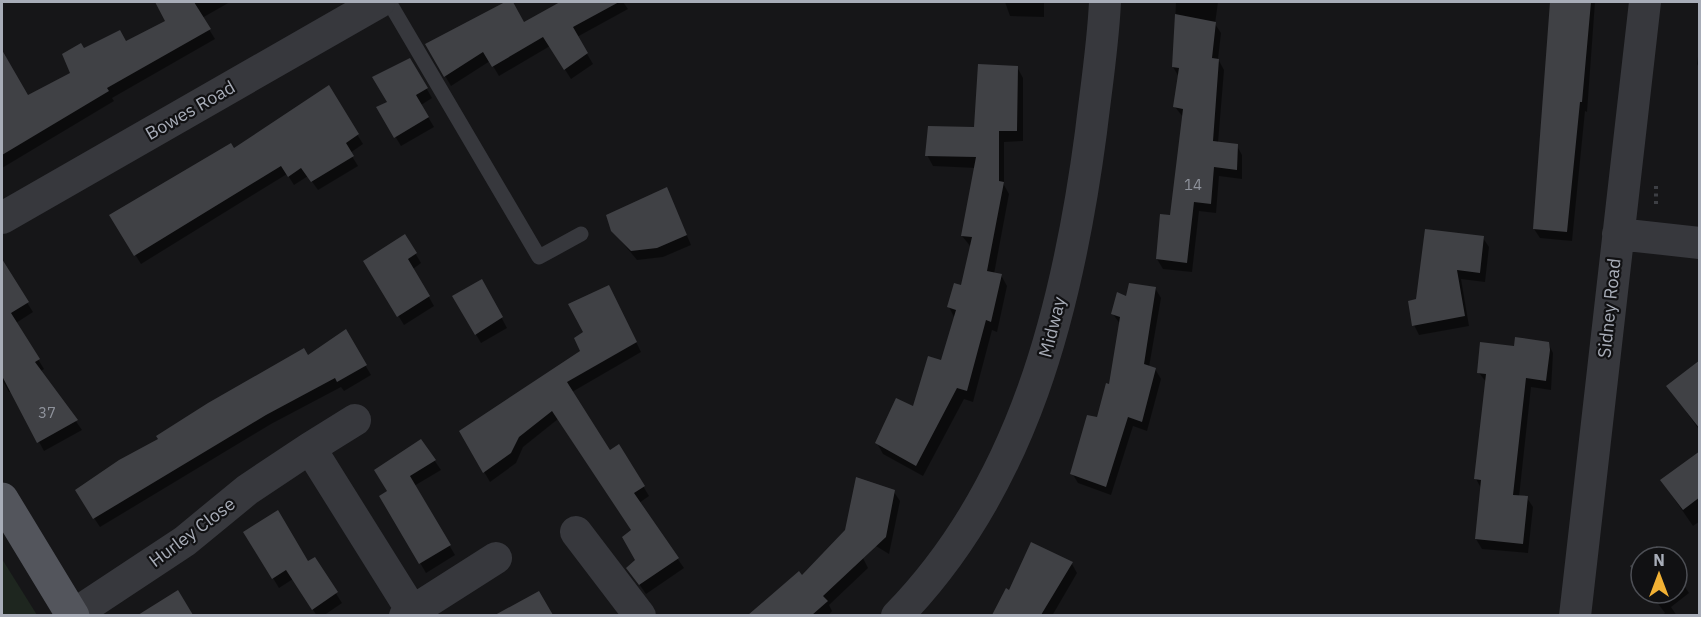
<svg xmlns="http://www.w3.org/2000/svg" width="1701" height="617" font-family="'IBM Plex Sans',sans-serif">
<style>
.green{fill:#1e261f}
.shadow{fill:#0007}
.building{fill:#404145}
.lines{fill:none;stroke-linecap:round;stroke-linejoin:round}
.path{stroke:#3d3f44;stroke-width:4;stroke-dasharray:3 4.5;stroke-linecap:butt}
.lane{stroke:#37383d;stroke-width:15}
.street{stroke:#37383d;stroke-width:32}
.primary{stroke:#53555c;stroke-width:33}
.labels{text-anchor:middle;dominant-baseline:central;stroke-width:4.5;stroke-linejoin:round;paint-order:stroke}
.number-label{font-size:15px;fill:#8e929b}
.street-label{font-size:18px;fill:#a8adb8;stroke:#111113}
</style>
<rect width="100%" height="100%" fill="#161618"/>
<!-- green -->
<path class="green" d="M2,559L37,615H2Z"/>
<!-- shadow -->
<path class="shadow" d="M167,2H230L202,18L215,39L112,98L114,101L2,168V94L19,83L27,97L72,74L84,50L125,43L167,22L159,6Z
M508,2H512L524,24L563,2H623L628,9L577,37L593,64L571,79L550,46L499,76L490,61L451,86L427,45Z
M1005,2H1044V17L1010,16Z
M1176,2H1218L1215,24L1221,33L1218,59L1224,70L1218,143L1237,146L1242,155V179L1219,176L1216,213L1199,211L1192,272L1163,269L1157,259L1171,216L1183,117L1175,107L1179,77L1173,67Z
M1552,2H1595L1587,112L1585,111L1572,241L1540,238L1534,229Z
M1700,42V69L1697,64Z
M410,60L432,98L421,105L434,127L401,146L378,108L389,103Z
M1017,67L1023,78V141L1004,142V185L1009,194L994,274L1001,275L1007,286L997,332L992,330L973,402L964,399L923,476L883,454L877,443L914,408L942,361L955,319L949,307L962,287L971,247L962,236L976,168L933,166L927,155L976,129Z
M328,87L363,144L350,153L358,166L318,190L308,176L294,185L287,174L141,264L111,216L234,151Z
M667,189L691,245L663,257L637,260L612,230Z
M405,236L421,263L413,269L434,306L404,325L365,262Z
M1483,238L1489,247L1485,282L1461,279L1469,326L1419,335L1414,325L1418,301Z
M5,268L33,312L16,323L44,369L41,371L82,430L44,451L11,391L9,392L2,380V270Z
M482,281L507,328L481,343L454,297Z
M1155,288L1161,298L1149,367L1155,369L1161,379L1147,431L1133,426L1111,495L1078,483L1072,473L1098,419L1110,386L1120,324L1113,314Z
M614,297L641,352L572,392L609,452L619,446L649,496L639,503L684,568L646,594L628,568L637,560L632,531L558,419L523,447L516,463L490,482L461,432L582,351L585,333Z
M345,331L371,375L344,391L341,387L271,424L100,527L82,500L160,439L308,357Z
M1548,343L1553,353L1551,390L1531,387L1519,497L1527,498L1533,507L1528,553L1482,549L1476,539L1481,488L1476,479L1487,383L1479,373L1515,348Z
M1700,362V431L1668,386Z
M421,441L441,470L414,486L455,555L426,573L381,496L388,491Z
M1700,453V521L1693,526L1662,481Z
M894,492L900,501L889,554L871,543L863,558L868,568L829,605L832,611L828,616H750L799,574L802,577Z
M245,532L307,563L314,559L342,603L323,616H317L293,579L279,588Z
M1072,564L1077,573L1052,616H998L996,612L1009,592Z
M1677,575L1689,593L1671,607L1677,616H1661L1665,613L1650,593H1677Z"/>
<!-- building -->
<path class="building" d="M155,2H194L211,29L107,88L109,91L2,155V50L28,95L70,73L62,54L81,43L84,48L120,30L126,41L165,21Z
M505,2H513L524,22L560,2H619L573,27L588,53L564,70L543,37L492,67L483,52L444,77L425,44Z
M1550,2H1591L1582,102H1580L1567,232L1533,229Z
M1175,14L1216,22L1212,58L1219,59L1213,141L1238,144L1237,170L1214,167L1211,204L1194,202L1187,263L1156,259L1160,214L1170,215L1183,109L1173,107L1179,68L1172,67Z
M410,58L428,88L416,95L429,117L394,138L376,107L387,102L372,77Z
M978,64L1018,66L1017,131H999V181L1004,182L987,271L1002,274L991,322L986,320L967,391L957,388L916,466L875,443L896,398L913,406L928,356L941,360L956,310L947,307L954,283L961,285L972,237L961,236L976,157L925,156L928,126L974,127Z
M329,85L359,134L346,143L354,156L311,182L301,168L288,177L281,166L134,256L109,215L231,143L234,148Z
M667,187L687,235L657,248L631,251L611,231L606,215Z
M1425,229L1484,236L1480,273L1457,270L1465,316L1412,326L1408,301L1416,299Z
M405,234L417,253L408,259L430,296L397,317L363,261Z
M2,259L29,302L11,313L40,359L35,362L78,420L37,443L2,376Z
M482,279L503,317L475,335L452,296Z
M1129,283L1156,287L1144,364L1156,368L1142,422L1128,417L1106,487L1070,474L1087,415L1097,417L1106,383L1109,384L1120,317L1111,314L1117,292L1126,296Z
M609,285L637,342L567,382L610,450L619,444L645,486L634,493L679,558L639,585L626,568L635,560L622,537L631,530L552,411L519,437L511,453L483,473L459,431L580,351L574,338L583,332L568,304Z
M346,329L367,365L337,382L335,378L266,415L93,519L75,490L119,460L158,439L156,436L208,403L304,348L308,355Z
M1515,337L1549,342L1550,350L1546,381L1526,378L1513,495L1528,496L1523,544L1475,539L1481,480L1474,479L1486,374L1477,373L1480,342L1514,346Z
M1700,360V429L1666,386Z
M421,439L436,460L410,476L451,545L419,564L379,496L387,491L374,470Z
M1700,451V497L1683,510L1660,480Z
M856,477L895,490L886,537L823,596L828,601L812,615H748L799,571L802,575L845,530Z
M278,510L308,561L315,557L338,592L312,610L286,570L272,579L243,532Z
M1031,542L1073,562L1041,615H992L1006,588L1009,590Z
M1657,546L1665,557H1643Z
M1641,558V581L1630,566Z
M178,590L193,615H138Z
M539,591L553,615H495Z
M1650,593H1671L1658,603Z"/>
<g class="lines">
<!-- path -->
<path class="path" d="M1656,186V208"/>
<!-- lane -->
<path class="lane" d="M389,2L539,257L581,234"/>
<!-- street -->
<path class="street" d="M2,218L379,2
M1618,234L1700,243
M355,420L310,448L412,611
M576,532L640,616
M73,615L185,541L247,490L310,448
M405,616L496,558
M897,616C1024,486 1068,306 1091,132C1096,89 1103,45 1105,2
M1575,616L1645,2"/>
<!-- primary -->
<path class="primary" d="M2,499L73,616"/>
</g>
<g class="labels">
<!-- number labels -->
<g class="number-label">
<text x="1193" y="184">14</text>
<text x="47" y="412">37</text>
</g>
<!-- street labels -->
<g class="street-label">
<text transform="translate(190 110) rotate(-30)">Bowes Road</text>
<text transform="translate(1609 308) rotate(-84)">Sidney Road</text>
<text transform="translate(1052 327) rotate(-76)">Midway</text>
<text transform="translate(192 532) rotate(-37)">Hurley Close</text>
</g>
</g>
<!-- border -->
<rect width="1701" height="617" fill="none" stroke="#a8adb8" stroke-width="6"/>
<!-- north arrow -->
<g transform="translate(1659 575)"><circle r="28" fill="#111113" stroke="#4d4f55" stroke-width="1.5"/>
<path d="M0-4.5L10 22L0 15L-10 22Z" fill="#f2b134"/>
<text y="-9" font-size="16" font-weight="bold" text-anchor="middle" fill="#a8adb8">N</text>
</g>
</svg>
